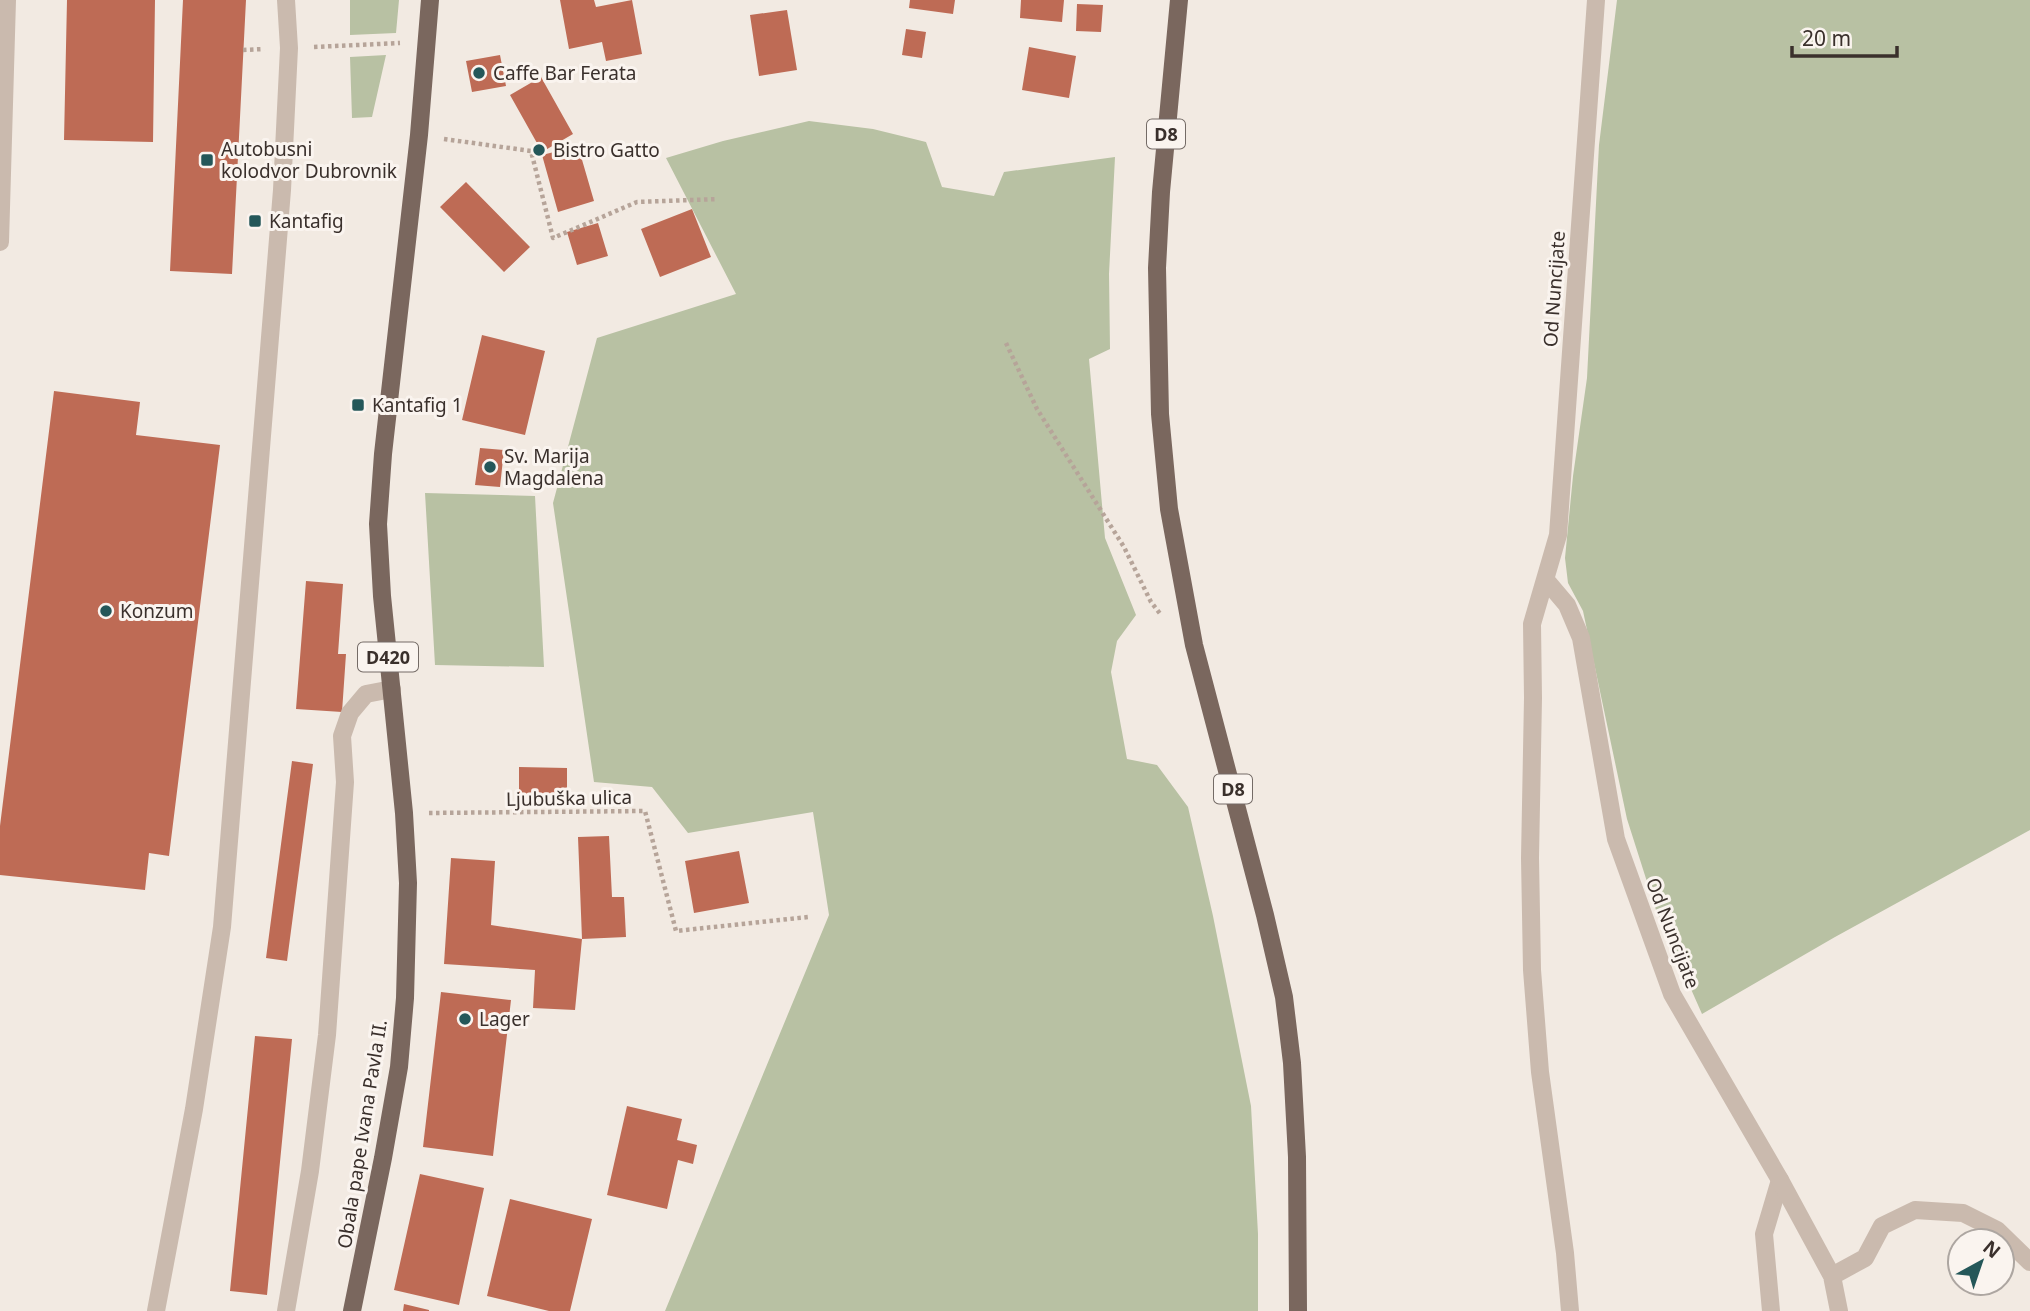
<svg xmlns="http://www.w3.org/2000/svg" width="2030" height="1311" font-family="'Noto Sans',sans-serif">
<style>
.green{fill:#b8c1a3}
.building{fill:#be6b55}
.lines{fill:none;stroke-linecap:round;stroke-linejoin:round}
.path{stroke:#b6a499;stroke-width:4.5;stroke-dasharray:3.5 3.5;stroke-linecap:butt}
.lane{stroke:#cabaae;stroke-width:18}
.street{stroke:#cabaae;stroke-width:18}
.primary{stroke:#7a675e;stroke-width:18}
.poi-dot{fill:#245759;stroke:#faf4ef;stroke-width:2.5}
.labels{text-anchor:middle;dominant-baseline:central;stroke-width:6;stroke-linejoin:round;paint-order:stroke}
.shield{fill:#faf4ef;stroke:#746b66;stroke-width:2}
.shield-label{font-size:18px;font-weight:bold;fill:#3a302c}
.poi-label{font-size:19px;fill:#3a302c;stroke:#faf4ef;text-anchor:start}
.street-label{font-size:19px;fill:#3a302c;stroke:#faf4ef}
</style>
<rect width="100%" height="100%" fill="#f2eae2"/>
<!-- green -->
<path class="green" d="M350,0H399L396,33L350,35Z
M1617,0H2030V830L1835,937L1702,1014L1656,910L1627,819L1583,611L1568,583L1565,558L1573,476L1587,378L1599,145Z
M386,55L372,117L352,118L350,57Z
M809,121L873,129L926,142L942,187L994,196L1004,172L1115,157L1109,274L1110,349L1089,359L1105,538L1136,615L1117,641L1111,672L1127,759L1157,765L1188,807L1213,916L1251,1106L1258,1234V1311H665L829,915L813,812L688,833L652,787L594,782L553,503L597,338L736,294L666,158L723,141Z
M425,493L535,496L544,667L435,665Z"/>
<!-- building -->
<path class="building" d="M67,0H155L153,142L64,140Z
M183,0H246L232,274L170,271Z
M560,0H594L596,7L632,0L642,54L606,61L602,42L569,49Z
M910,0H955L953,14L909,8Z
M1021,0H1064L1062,22L1020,18Z
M1077,4L1103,5L1101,32L1076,31Z
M787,10L797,70L759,76L750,15Z
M906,29L926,32L922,58L902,55Z
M1029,47L1076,56L1069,98L1022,90Z
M500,55L506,86L472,92L466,61Z
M541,77L573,134L542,152L510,95Z
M578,146L594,201L558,212L542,155Z
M466,182L530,247L504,272L440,207Z
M692,209L711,257L660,277L641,229Z
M598,223L608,256L577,265L567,232Z
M482,335L545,351L525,435L462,420Z
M54,391L140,402L136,435L220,445L169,856L149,853L145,890L0,875V826Z
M480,448L504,450L500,487L475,485Z
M306,581L343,584L338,654H346L342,712L296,709Z
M292,761L313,764L287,961L266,958Z
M519,767L567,768V805L519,804Z
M609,836L612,897H624L626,937L582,939L575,1010L533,1008L535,970L444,964L451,858L495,861L491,925L582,939L578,837Z
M739,851L749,903L694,913L685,861Z
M441,992L511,1000L493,1156L423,1147Z
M255,1036L292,1039L267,1295L230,1291Z
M627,1106L682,1119L677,1140L697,1145L693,1164L678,1160L667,1209L607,1195Z
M420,1174L484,1188L459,1305L394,1290Z
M510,1199L592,1219L570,1311H549L487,1296Z
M404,1304L429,1310V1311H403Z"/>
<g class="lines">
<!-- path -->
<path class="path" d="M314,47L400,43
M243,50L264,49
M444,139L531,151L553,238L637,202L718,199
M1006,343L1037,409L1124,547L1151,602L1161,615
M429,813L645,811L676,931L808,917"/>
<!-- lane -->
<path class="lane" d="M0,242L7,0
M286,1311L310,1171L327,1035L345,782L342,736L350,713L366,694L392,689
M1771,1311L1764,1234L1780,1180"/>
<!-- street -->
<path class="street" d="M1545,579L1567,605L1581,638L1616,839L1672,994L1780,1180L1832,1276L1839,1311
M1832,1276L1865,1258L1882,1226L1915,1210L1963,1213L1997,1230L2030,1262
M156,1311L194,1109L222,927L282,190L289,48L286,0
M1570,1311L1565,1253L1540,1072L1532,970L1530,858L1533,698L1532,624L1558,535L1596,0"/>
<!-- primary -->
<path class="primary" d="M1179,0L1161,192L1157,268L1160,414L1169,509L1194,645L1265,915L1284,997L1292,1063L1297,1157L1298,1311
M352,1311L383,1158L399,1067L405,998L408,883L404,813L382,596L378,524L383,454L419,135L430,0"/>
</g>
<!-- markers -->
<g class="poi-dot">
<circle cx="479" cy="73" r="7"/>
<circle cx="539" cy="150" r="7"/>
<rect x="200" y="153" width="14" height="14" rx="3.5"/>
<rect x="248" y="214" width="14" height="14" rx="3.5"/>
<rect x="351" y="398" width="14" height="14" rx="3.5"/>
<circle cx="490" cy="467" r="7"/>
<circle cx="106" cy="611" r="7"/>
<circle cx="465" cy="1019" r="7"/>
</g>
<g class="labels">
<!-- shield labels -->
<g class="shield">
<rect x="1147" y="119.5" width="38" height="29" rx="5"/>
<rect x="358" y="642.5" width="60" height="29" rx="5"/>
<rect x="1214" y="774.5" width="38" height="29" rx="5"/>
</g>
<g class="shield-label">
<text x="1166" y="134">D8</text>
<text x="388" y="657">D420</text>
<text x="1233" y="789">D8</text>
</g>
<!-- poi labels -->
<g class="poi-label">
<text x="493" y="73">Caffe Bar Ferata</text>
<text x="221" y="149">Autobusni<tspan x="221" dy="22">kolodvor Dubrovnik</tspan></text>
<text x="553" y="150">Bistro Gatto</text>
<text x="269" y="221">Kantafig</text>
<text x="372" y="405">Kantafig 1</text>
<text x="504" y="456">Sv. Marija<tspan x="504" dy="22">Magdalena</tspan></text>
<text x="120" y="611">Konzum</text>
<text x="479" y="1019">Lager</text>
</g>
<!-- street labels -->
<g class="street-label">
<text transform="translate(1554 289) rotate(-86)">Od Nuncijate</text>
<text transform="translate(569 798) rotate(-1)">Ljubuška ulica</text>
<text transform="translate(1673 933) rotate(69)">Od Nuncijate</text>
<text transform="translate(362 1134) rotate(-81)">Obala pape Ivana Pavla II.</text>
</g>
</g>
<!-- north arrow -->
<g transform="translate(1981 1262) rotate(40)"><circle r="33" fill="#faf4ef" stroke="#ada6a1" stroke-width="2"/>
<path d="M0-5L12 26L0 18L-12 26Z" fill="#245759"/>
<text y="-10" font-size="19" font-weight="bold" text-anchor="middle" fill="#3a302c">N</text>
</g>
<!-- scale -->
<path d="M1792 46v10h105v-10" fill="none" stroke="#3a302c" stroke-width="3.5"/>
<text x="1802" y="46" font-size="21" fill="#3a302c" stroke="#faf4ef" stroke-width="5" paint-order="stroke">20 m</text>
</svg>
